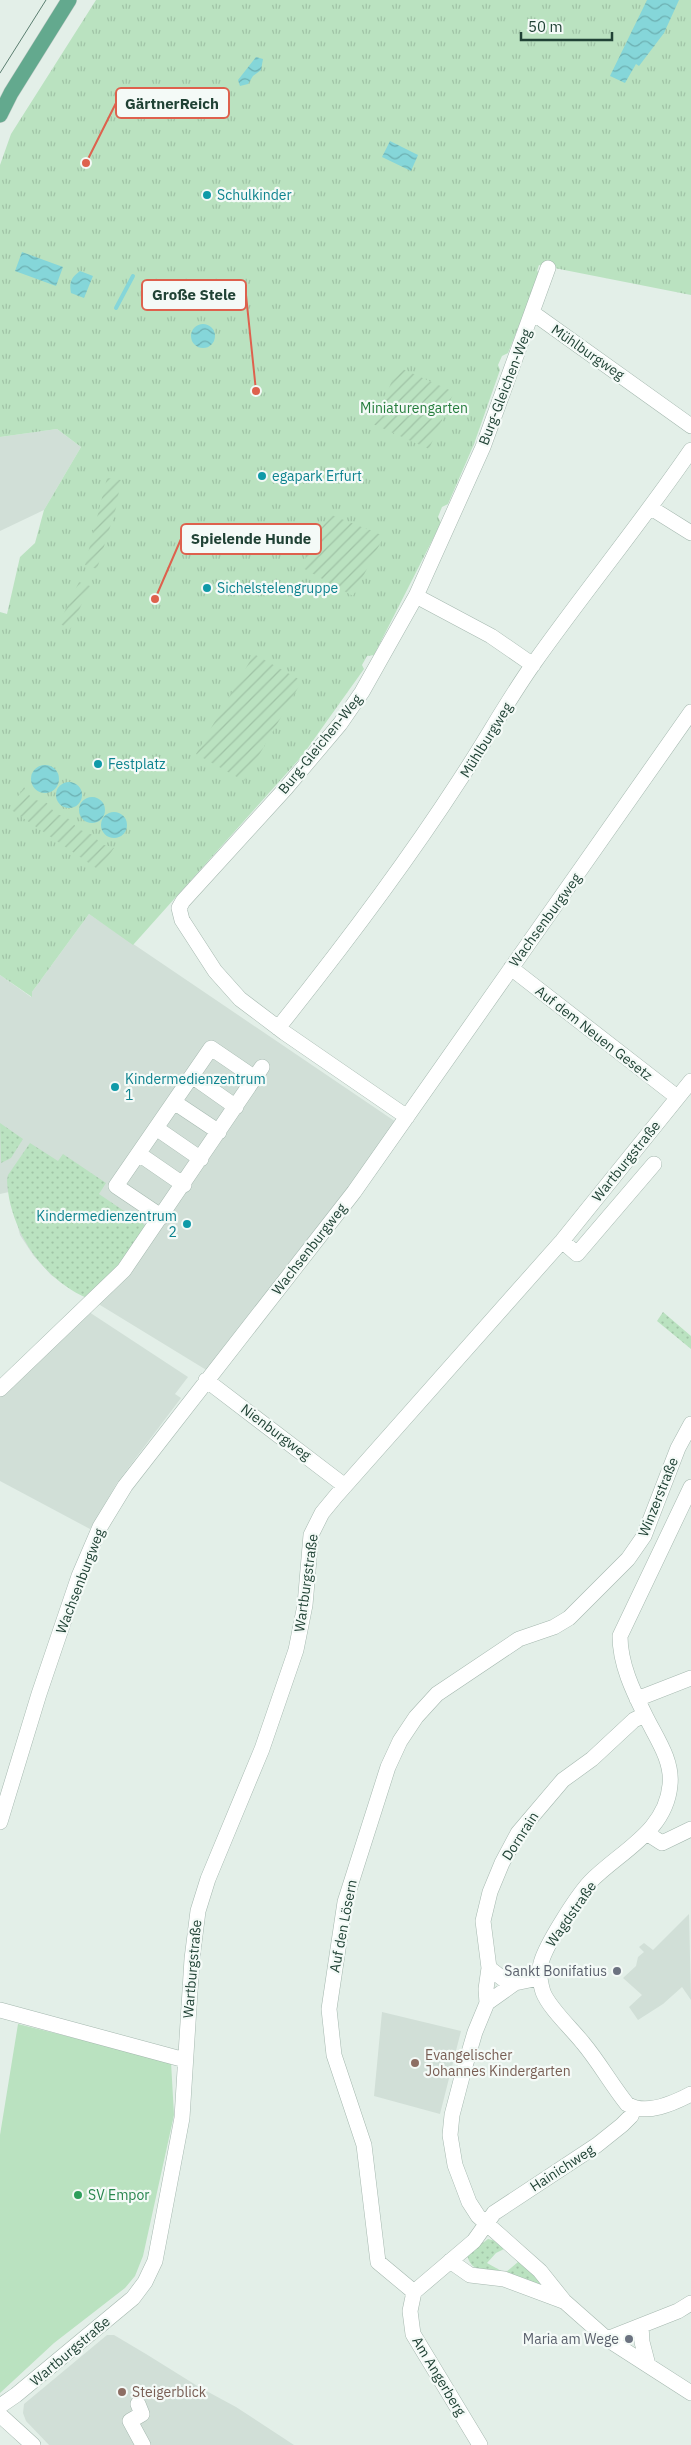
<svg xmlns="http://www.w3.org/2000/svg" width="691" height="2445" font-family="'IBM Plex Sans',sans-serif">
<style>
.built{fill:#d1dfd7}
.grass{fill:url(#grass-dots)}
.park{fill:url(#park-tufts)}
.garden{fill:url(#garden-furrows)}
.pitch{fill:#bae2c0}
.water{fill:url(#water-waves)}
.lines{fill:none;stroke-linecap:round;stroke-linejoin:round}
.stream{stroke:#85d6d9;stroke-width:4}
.minor-casing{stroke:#a5b8af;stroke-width:16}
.major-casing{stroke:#c1cac6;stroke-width:16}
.minor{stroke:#fff;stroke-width:15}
.major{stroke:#63a98e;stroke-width:15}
.tram{stroke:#5b7e70;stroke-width:1}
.culture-dot{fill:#0f9aa8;stroke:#f4faf7;stroke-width:2}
.worship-dot{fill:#6b7280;stroke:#f4faf7;stroke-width:2}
.education-dot{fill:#8d6e63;stroke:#f4faf7;stroke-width:2}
.leisure-dot{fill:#2e9e5b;stroke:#f4faf7;stroke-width:2}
.labels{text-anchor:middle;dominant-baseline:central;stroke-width:4.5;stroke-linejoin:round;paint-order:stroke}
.culture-label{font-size:14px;fill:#0d838f;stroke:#f4faf7;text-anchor:start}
.street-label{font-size:14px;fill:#204235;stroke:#f4faf7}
.park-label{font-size:14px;fill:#267e3d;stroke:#f4faf7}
.worship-label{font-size:14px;fill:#5b616d;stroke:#f4faf7;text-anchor:end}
.education-label{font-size:14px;fill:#785e54;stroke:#f4faf7;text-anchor:start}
.leisure-label{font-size:14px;fill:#27864d;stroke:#f4faf7;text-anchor:start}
.leader{fill:none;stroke:#de614d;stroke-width:2}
.callout-dot{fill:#de614d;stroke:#f4faf7;stroke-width:2}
.callout{fill:#f4faf7;stroke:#de614d;stroke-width:2}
.callout-label{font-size:15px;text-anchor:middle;font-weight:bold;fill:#204235}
</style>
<defs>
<pattern id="grass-dots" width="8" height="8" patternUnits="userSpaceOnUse" patternTransform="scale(1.25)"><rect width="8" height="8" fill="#bae2c0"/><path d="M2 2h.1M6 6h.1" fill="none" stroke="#a0c3a6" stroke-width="1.8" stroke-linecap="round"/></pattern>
<pattern id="park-tufts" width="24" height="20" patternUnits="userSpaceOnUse" patternTransform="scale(1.25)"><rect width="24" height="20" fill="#bae2c0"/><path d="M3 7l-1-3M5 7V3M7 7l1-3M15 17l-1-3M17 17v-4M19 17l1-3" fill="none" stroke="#a0c3a6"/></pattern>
<pattern id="garden-furrows" width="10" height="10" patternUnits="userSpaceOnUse" patternTransform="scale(1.25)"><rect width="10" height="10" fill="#bae2c0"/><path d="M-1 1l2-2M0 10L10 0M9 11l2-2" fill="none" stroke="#a0c3a6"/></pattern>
<pattern id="water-waves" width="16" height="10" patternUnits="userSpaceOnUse" patternTransform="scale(1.25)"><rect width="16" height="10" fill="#85d6d9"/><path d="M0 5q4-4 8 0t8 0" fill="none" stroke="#6cafb1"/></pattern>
</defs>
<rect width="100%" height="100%" fill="#e3efe8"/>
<!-- built -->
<path class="built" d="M57,429L81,447L44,510L0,531V437Z
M89,914L396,1122L347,1191L208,1371L51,1275L33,1255L20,1235L9,1192L0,1194V975L31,997L32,992Z
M86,1310L188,1377L175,1394L181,1398L117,1483L90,1529L0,1481V1393Z
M689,1914L691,2000L682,1987L663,2004L638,2020L629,2007L642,1995L623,1978L636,1966L638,1957L644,1952L639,1947L644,1943L653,1950Z
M382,2012L461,2031L440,2114L374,2096Z
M107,2335H114L146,2354L199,2387L236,2407L294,2445H49L26,2421L23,2413L24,2404Z"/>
<!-- grass -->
<path class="grass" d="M0,1123L23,1139L11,1158L1,1163Z
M30,1143L58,1161L63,1154L106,1183L99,1194L149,1228L135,1248L87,1298C42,1279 9,1229 7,1180L8,1175Z
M663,1312L691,1336V1349L657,1321Z
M488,2239L496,2241L506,2248L496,2253L487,2263L505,2273L518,2262L510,2253L552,2291L491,2272L490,2270C477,2269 471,2269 467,2255Z"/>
<!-- park -->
<path class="park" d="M96,0H691V295L539,265L537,271L540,273L508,353L502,356L498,365L500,370L474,444L448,504L442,507L438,517L441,523L374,655L367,656L362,665L364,669L302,756L133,945L89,914L32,992V997L0,975V612L7,614L20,557L35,543L44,510L81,447L57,429L0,437V165L11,134Z"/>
<!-- garden -->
<path class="garden" d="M398,367L454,392L429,449L373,424Z
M107,478L121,480L116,508L97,569L85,565Z
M329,514L384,536L353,596L301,567Z
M79,582L90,586L70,630L59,623Z
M254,654L302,681L244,781L196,754Z
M24,787L32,799L47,803L55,813L69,819L78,829L93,835L101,844L114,848L99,870L10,809Z"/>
<!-- pitch -->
<path class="pitch" d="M18,2024L171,2062L174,2115L143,2256L135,2276L125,2288L54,2343L0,2393V2135Z"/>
<!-- water -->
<path class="water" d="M647,0H679L664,33L639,66L636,64L625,83L610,76Z
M256,57L263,59L261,70L253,76L248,84L240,86L238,80Z
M390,141L418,155L411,171L382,157Z
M22,252L63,267L56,286L15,271Z
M80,271L93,276L84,298L71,293C69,282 71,278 80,271Z
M191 336a12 12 0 1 1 24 0a12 12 0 1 1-24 0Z
M31 779a14 14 0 1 1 28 0a14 14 0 1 1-28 0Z
M56 795a13 13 0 1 1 26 0a13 13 0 1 1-26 0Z
M79 810a13 13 0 1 1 26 0a13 13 0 1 1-26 0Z
M101 825a13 13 0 1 1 26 0a13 13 0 1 1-26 0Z"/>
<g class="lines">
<!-- stream -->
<path class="stream" d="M116,308L133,276"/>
<defs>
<path id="minor" d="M533,313L691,426
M651,508L691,533
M416,596L491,636L533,665
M511,968L677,1097
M278,1028C342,948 404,866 459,781C485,742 507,701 534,663C585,591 641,523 691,450
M192,1076L236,1107
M174,1102L219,1132
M407,1117L285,1033L240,999L215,971L182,920L179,908L183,901L286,788L340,724L362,692L416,596L483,447L548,268
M156,1128L201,1159
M139,1154L184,1185
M162,1217L116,1186L211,1048L255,1078
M562,1241L577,1254L654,1164
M206,1380L345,1486
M0,1389L124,1270L262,1067
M691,1487L620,1636C620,1664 633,1691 645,1715C655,1736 673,1760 670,1785C666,1832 619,1852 590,1882C577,1896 546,1944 541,1963C538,1973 540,1982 543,1992C549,2008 572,2029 583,2043C599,2062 611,2084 627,2104C646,2116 674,2103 691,2094
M637,1699L691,1678
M644,1715L634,1720L592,1759L563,1780L518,1833L502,1863L490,1892L483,1921L489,1968L486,1989L487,2003L475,2032L463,2073L452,2115L450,2135L455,2165L469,2202L478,2216L540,2271L564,2301L607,2339L691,2393
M0,1822L39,1694L79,1576L100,1527L125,1486L354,1192L691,712
M648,1834L662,1843L691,1829
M489,1968L511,1985
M487,2003L515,1983L539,1978
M0,2010L185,2060
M450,2261L470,2275L504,2279L563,2301
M414,2292L378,2262L364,2145L334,2055L329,2009L345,1902L388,1767L400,1741L416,1717L437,1694L519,1639L554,1627L569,1618L628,1559L644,1536L678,1448L691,1424
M641,2326L642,2342L648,2365
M607,2339L678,2311L691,2303
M138,2404L142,2414L130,2421L143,2445
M0,2406L16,2395L133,2298L145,2282L155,2261L182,2118L192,1959L198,1911L208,1879L262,1749L296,1650L305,1605L311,1535L322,1513L336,1496L562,1241L691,1081
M0,2415L33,2445
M480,2445L413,2334L410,2311L414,2292L474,2241L494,2213L597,2145L622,2125L631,2116L634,2108"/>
<path id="major" d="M0,115L11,93L69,0"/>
</defs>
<!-- minor casing -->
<use href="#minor" class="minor-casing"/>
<!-- major casing -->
<use href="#major" class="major-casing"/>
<!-- minor -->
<use href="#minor" class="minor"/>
<!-- major -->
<use href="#major" class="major"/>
<!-- tram -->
<path class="tram" d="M0,73L46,0"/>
</g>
<!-- markers -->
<g class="culture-dot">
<circle cx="207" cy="195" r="5"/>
<circle cx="262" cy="476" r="5"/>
<circle cx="207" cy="588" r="5"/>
<circle cx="98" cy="764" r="5"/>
<circle cx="115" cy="1087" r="5"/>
<circle cx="187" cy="1224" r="5"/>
</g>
<g class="worship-dot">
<circle cx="617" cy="1971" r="5"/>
<circle cx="629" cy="2339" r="5"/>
</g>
<g class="education-dot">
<circle cx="415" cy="2063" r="5"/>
<circle cx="122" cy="2392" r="5"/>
</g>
<circle class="leisure-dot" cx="78" cy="2195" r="5"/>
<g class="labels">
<!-- culture labels -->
<g class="culture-label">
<text x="217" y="195">Schulkinder</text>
<text x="272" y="476">egapark Erfurt</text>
<text x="217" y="588">Sichelstelengruppe</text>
<text x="108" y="764">Festplatz</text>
<text x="125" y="1079">Kindermedienzentrum<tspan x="125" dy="16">1</tspan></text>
<text x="177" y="1216" text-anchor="end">Kindermedienzentrum<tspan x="177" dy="16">2</tspan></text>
</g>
<!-- street labels -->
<g class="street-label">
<text transform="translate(588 352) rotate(35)">Mühlburgweg</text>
<text transform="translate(505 387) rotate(-69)">Burg-Gleichen-Weg</text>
<text transform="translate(486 740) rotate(-58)">Mühlburgweg</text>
<text transform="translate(320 744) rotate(-51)">Burg-Gleichen-Weg</text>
<text transform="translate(545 920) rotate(-54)">Wachsenburgweg</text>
<text transform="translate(594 1033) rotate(38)">Auf dem Neuen Gesetz</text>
<text transform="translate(626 1161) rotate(-51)">Wartburgstraße</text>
<text transform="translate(309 1249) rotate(-52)">Wachsenburgweg</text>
<text transform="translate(276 1432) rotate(37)">Nienburgweg</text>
<text transform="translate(658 1497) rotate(-68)">Winzerstraße</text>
<text transform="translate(80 1581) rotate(-69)">Wachsenburgweg</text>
<text transform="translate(306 1583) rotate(-82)">Wartburgstraße</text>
<text transform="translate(520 1836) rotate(-57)">Dornrain</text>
<text transform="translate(571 1914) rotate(-55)">Wagdstraße</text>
<text transform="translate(343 1926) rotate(-79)">Auf den Lösern</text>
<text transform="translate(192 1969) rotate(-85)">Wartburgstraße</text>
<text transform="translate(562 2168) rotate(-33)">Hainichweg</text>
<text transform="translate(70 2351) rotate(-40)">Wartburgstraße</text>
<text transform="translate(439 2376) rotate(59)">Am Angerberg</text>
</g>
<!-- park labels -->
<g class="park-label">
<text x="414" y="408">Miniaturengarten</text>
</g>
<!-- worship labels -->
<g class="worship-label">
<text x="607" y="1971">Sankt Bonifatius</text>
<text x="619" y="2339">Maria am Wege</text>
</g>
<!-- education labels -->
<g class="education-label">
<text x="425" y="2055">Evangelischer<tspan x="425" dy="16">Johannes Kindergarten</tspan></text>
<text x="132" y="2392">Steigerblick</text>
</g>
<!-- leisure labels -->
<g class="leisure-label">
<text x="88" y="2195">SV Empor</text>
</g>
</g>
<!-- callouts -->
<path class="leader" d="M86 163L116 103M256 391L246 295M155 599L181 539"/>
<g class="callout-dot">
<circle cx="86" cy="163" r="5"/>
<circle cx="256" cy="391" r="5"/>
<circle cx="155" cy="599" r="5"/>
</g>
<g class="callout">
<rect x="116" y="88" width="113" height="30" rx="5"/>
<rect x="142" y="280" width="104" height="30" rx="5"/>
<rect x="181" y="524" width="140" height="30" rx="5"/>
</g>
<g class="callout-label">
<text x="172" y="109">GärtnerReich</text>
<text x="194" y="300">Große Stele</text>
<text x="251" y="544">Spielende Hunde</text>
</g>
<!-- scale -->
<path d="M521 32v8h91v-8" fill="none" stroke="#204235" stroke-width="2.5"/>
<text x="528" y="32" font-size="15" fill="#204235" stroke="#f4faf7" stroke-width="4" paint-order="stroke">50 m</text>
</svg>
